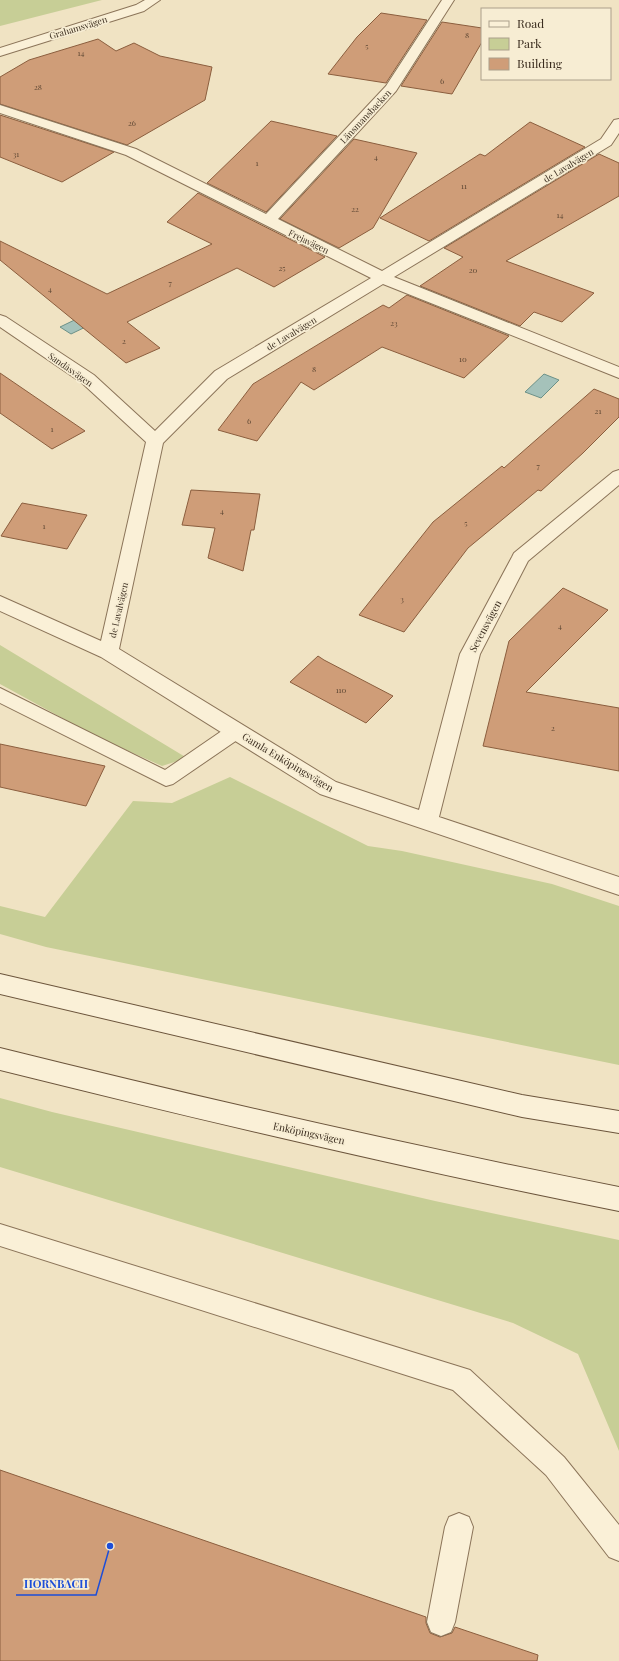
<svg xmlns="http://www.w3.org/2000/svg" width="619" height="1661" font-family="'Playfair Display',serif">
<style>
.green{fill:#c7ce96}
.water{fill:#a5c2ba;stroke:#6c9188}
.building{fill:#cf9d78;stroke:#8b5e3e}
.lines{fill:none;stroke-linecap:round;stroke-linejoin:round}
.service-casing{stroke:#8b7459;stroke-width:2}
.minor-casing{stroke:#8b7459;stroke-width:2}
.secondary-casing{stroke:#6c553c;stroke-width:2}
.service{fill:#faf0d7;fill-rule:evenodd}
.minor{fill:#faf0d7;fill-rule:evenodd}
.secondary{fill:#faf0d7;fill-rule:evenodd}
.labels{text-anchor:middle;dominant-baseline:central;stroke-width:3.5;stroke-linejoin:round;paint-order:stroke}
.number-label{font-size:8px;fill:#5f4834}
.far-street-label{font-size:9px;fill:#3a2c1e;stroke:#f7edd3}
.street-label{font-size:10px;fill:#3a2c1e;stroke:#f7edd3}
.leader{fill:none;stroke:#1d4ed8;stroke-width:1.5}
.callout-dot{fill:#1d4ed8;stroke:#f7edd3;stroke-width:1.5}
.callout-label{font-size:11px;text-anchor:middle;font-weight:bold;fill:#1d4ed8;stroke:#f7edd3;stroke-width:3.5;stroke-linejoin:round;paint-order:stroke}
</style>
<rect width="100%" height="100%" fill="#f0e3c3"/>
<!-- green -->
<path class="green" d="M0,0H102L0,26Z
M0,645L187,758L162,766L97,737L0,684Z
M230,777L368,846L402,851L552,884L619,906V1065L46,947L0,934V906L45,917L133,801L172,803Z
M0,1098L52,1112L435,1201L619,1240V1451L578,1354L513,1323L0,1167Z"/>
<!-- water -->
<path class="water" d="M89,313L100,320L71,334L60,327Z
M544,374L559,380L541,398L525,392Z"/>
<!-- building -->
<path class="building" d="M381,13L427,20L386,83L328,74L357,37Z
M442,22L482,28V42L452,94L401,86Z
M98,39L116,51L134,43L160,56L212,67L205,100L127,145L0,104V77L29,60Z
M0,115L114,152L62,182L0,157Z
M271,121L337,136L266,212L207,183Z
M530,122L585,147L429,241L380,218L480,154L485,156Z
M354,139L417,153L373,228L339,248L280,219Z
M599,154L619,163V196L506,261L594,293L562,322L534,312L520,326L420,286L463,257L444,248Z
M198,193L325,257L274,287L237,268L127,322L160,348L126,363L0,260V241L107,294L212,244L167,222Z
M407,295L509,336L464,378L382,347L314,390L301,382L257,441L218,430L253,384L383,305L389,308Z
M0,373L85,431L52,449L0,413Z
M594,389L619,399V417L583,453L541,491L538,490L468,548L404,632L359,615L433,522L502,466L504,468Z
M191,490L260,494L254,530H251L243,571L208,558L215,528L182,525Z
M22,503L87,515L67,549L1,536Z
M563,588L608,610L526,692L619,708V771L483,746L509,641Z
M318,656L324,660L393,696L366,723L290,682Z
M0,744L105,766L86,806L0,787Z
M0,1470L426,1617V1623L430,1633L440,1637L452,1633L455,1627L538,1655L537,1661H0Z"/>
<g class="lines">
<defs>
<path id="service" d="M0,688L165,770L229,726L236,724L243,726L245,731L243,736L173,784L166,786L0,703Z
M0,1224L470,1370L564,1457L619,1525V1561L609,1557L546,1475L453,1390L0,1246Z
M459,1513L469,1517L473,1527L455,1622L451,1632L441,1636L431,1632L427,1622L445,1527L449,1517Z"/>
<path id="minor" d="M145,0H160L144,11L0,56V48L136,5Z
M442,0H454L396,91L278,219L382,271L601,139L614,120L619,119V133L611,145L394,277L619,367V378L383,284L227,379L163,443L119,649L336,782L419,810L460,654L512,557L514,553L613,472L619,470V485L528,561L480,654L439,817L619,877V895L320,794L101,657L0,611V596L101,641L146,442L82,383L0,327V315L6,317L94,375L155,431L215,371L371,278L126,155L0,113V105L136,149L266,214L386,86Z"/>
<path id="secondary" d="M0,974L522,1095L619,1111V1133L522,1117L0,994Z
M0,1048C205,1099 411,1146 619,1187V1211C411,1170 205,1121 0,1070Z"/>
</defs>
<!-- service casing -->
<use href="#service" class="service-casing"/>
<!-- minor casing -->
<use href="#minor" class="minor-casing"/>
<!-- secondary casing -->
<use href="#secondary" class="secondary-casing"/>
<!-- service -->
<use href="#service" class="service"/>
<!-- minor -->
<use href="#minor" class="minor"/>
<!-- secondary -->
<use href="#secondary" class="secondary"/>
</g>
<g class="labels">
<!-- number labels -->
<g class="number-label">
<text x="467" y="34">8</text>
<text x="367" y="45">5</text>
<text x="81" y="52">14</text>
<text x="442" y="80">6</text>
<text x="38" y="86">28</text>
<text x="132" y="122">26</text>
<text x="16" y="153">31</text>
<text x="376" y="156">4</text>
<text x="257" y="162">1</text>
<text x="464" y="185">11</text>
<text x="355" y="208">22</text>
<text x="560" y="214">14</text>
<text x="282" y="267">25</text>
<text x="473" y="269">20</text>
<text x="170" y="282">7</text>
<text x="50" y="288">4</text>
<text x="394" y="322">23</text>
<text x="124" y="340">2</text>
<text x="463" y="358">10</text>
<text x="314" y="368">8</text>
<text x="598" y="410">21</text>
<text x="249" y="420">6</text>
<text x="52" y="428">1</text>
<text x="538" y="465">7</text>
<text x="222" y="510">4</text>
<text x="466" y="522">5</text>
<text x="44" y="525">1</text>
<text x="402" y="598">3</text>
<text x="560" y="625">4</text>
<text x="341" y="689">110</text>
<text x="553" y="727">2</text>
</g>
<!-- far-street labels -->
<g class="far-street-label">
<text transform="translate(78 27) rotate(-17)">Grahamsvägen</text>
<text transform="translate(365 116) rotate(-47)">Länsmansbacken</text>
<text transform="translate(568 165) rotate(-31)">de Lavalvägen</text>
<text transform="translate(309 241) rotate(26)">Frejavägen</text>
<text transform="translate(291 333) rotate(-31)">de Lavalvägen</text>
<text transform="translate(71 369) rotate(35)">Sandåsvägen</text>
<text transform="translate(118 610) rotate(-77)">de Lavalvägen</text>
</g>
<!-- street labels -->
<g class="street-label">
<text transform="translate(485 626) rotate(-62)">Sevensvägen</text>
<text transform="translate(288 762) rotate(31)">Gamla Enköpingsvägen</text>
<text transform="translate(309 1133) rotate(12)">Enköpingsvägen</text>
</g>
</g>
<!-- callouts -->
<path class="leader" d="M110 1546L96 1595H16"/>
<circle class="callout-dot" cx="110" cy="1546" r="4"/>
<g class="callout-label">
<text x="56" y="1588">HORNBACH</text>
</g>
<!-- legend -->
<rect x="481" y="8" width="130" height="72" fill="#f7edd3" stroke="#aba08b"/>
<rect x="489" y="21" width="20" height="6" fill="#faf0d7" stroke="#aba08b"/>
<text x="517" y="28" font-size="12" fill="#3a2c1e">Road</text>
<rect x="489" y="38" width="20" height="12" fill="#c7ce96" stroke="#aba08b"/>
<text x="517" y="48" font-size="12" fill="#3a2c1e">Park</text>
<rect x="489" y="58" width="20" height="12" fill="#cf9d78" stroke="#aba08b"/>
<text x="517" y="68" font-size="12" fill="#3a2c1e">Building</text>
</svg>
